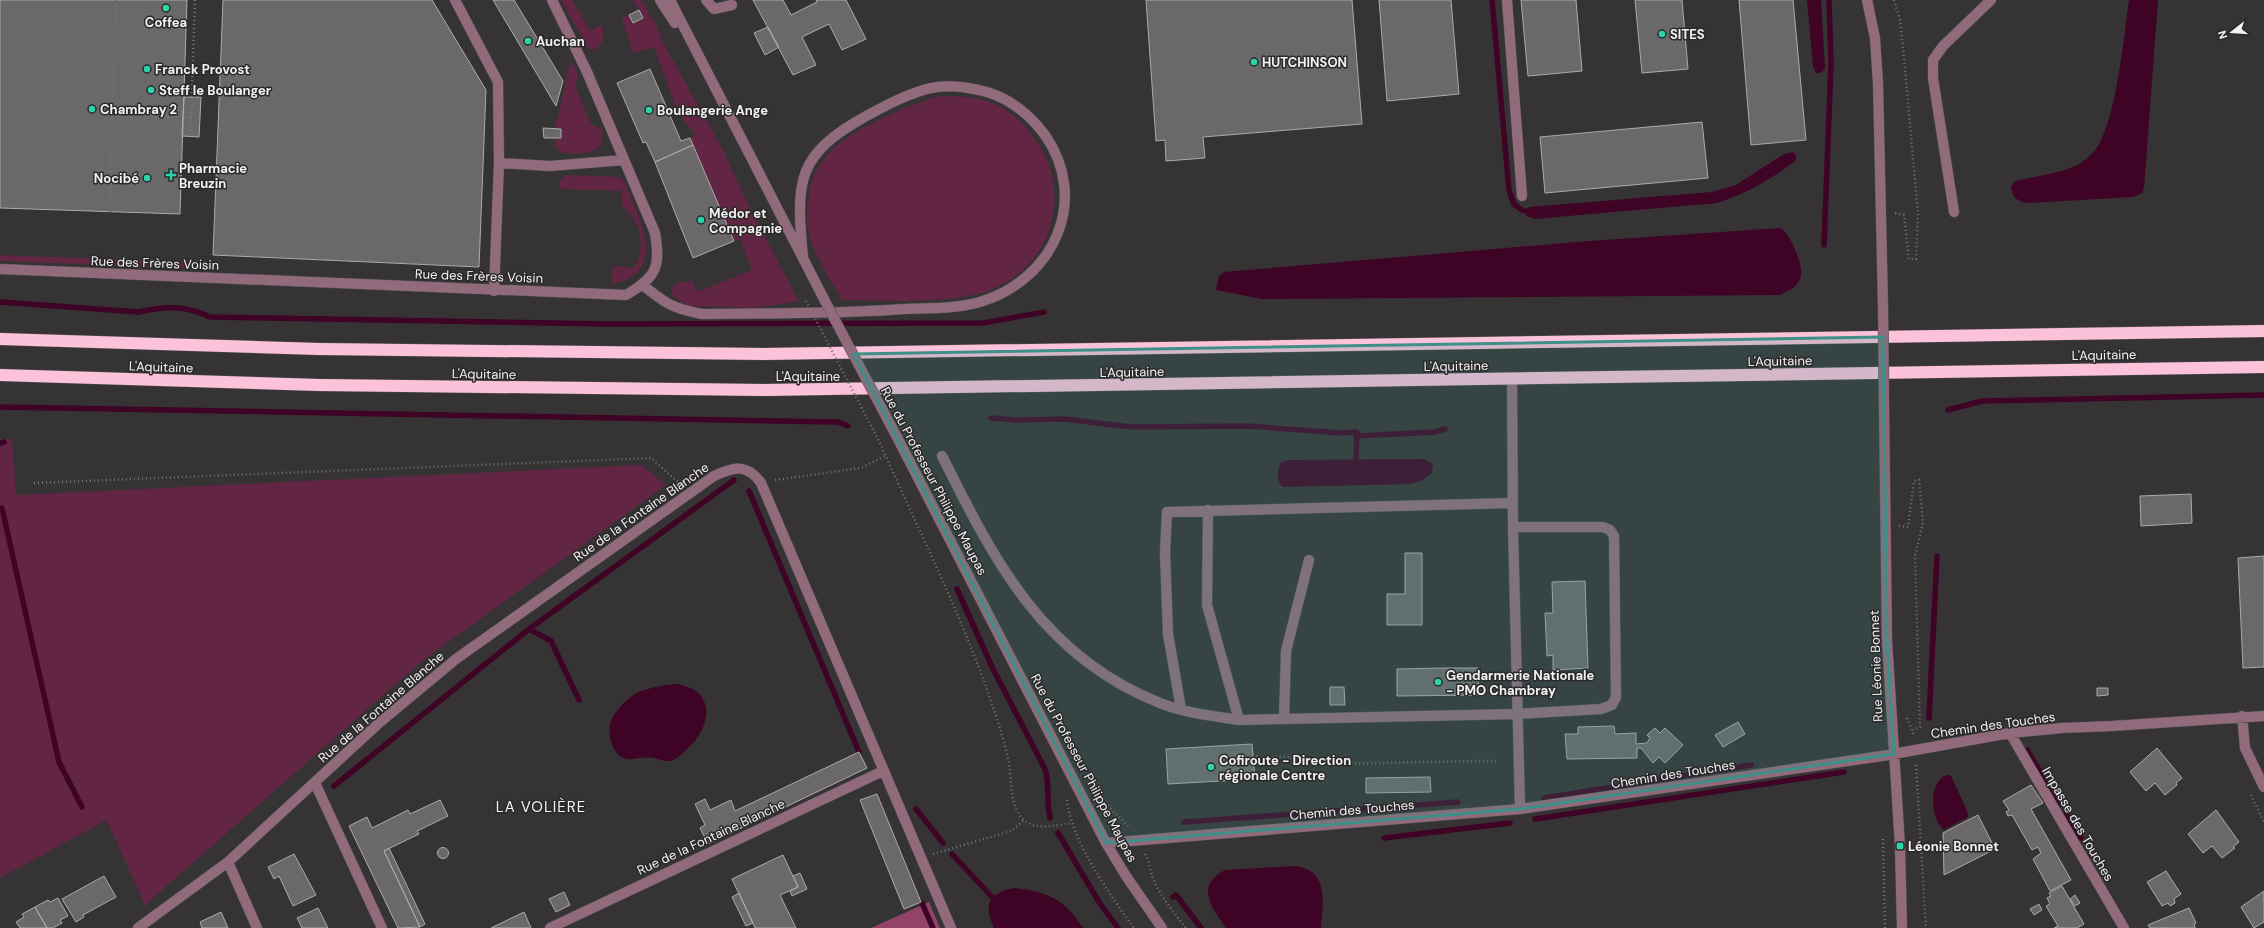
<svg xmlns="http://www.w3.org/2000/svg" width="2264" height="928" font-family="'DM Sans',sans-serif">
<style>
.green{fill:#622644}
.forest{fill:#93426a}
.water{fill:#3e0325}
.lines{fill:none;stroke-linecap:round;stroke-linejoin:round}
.stream{stroke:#3e0325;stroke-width:5.5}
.building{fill:#6b6869;stroke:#adaaab}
.minor-casing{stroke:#535152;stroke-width:11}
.highway-casing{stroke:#535152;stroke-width:13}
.path{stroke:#757374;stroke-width:2.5;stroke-dasharray:1 3;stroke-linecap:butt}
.minor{stroke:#916b7b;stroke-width:10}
.highway{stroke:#fbc2da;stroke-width:12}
.minor-bridge-casing{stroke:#535152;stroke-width:11;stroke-linecap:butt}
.path-bridge{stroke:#757374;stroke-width:2.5;stroke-dasharray:1 3;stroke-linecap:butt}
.minor-bridge{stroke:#916b7b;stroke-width:10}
.marked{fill:#3d8f88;fill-opacity:0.2;stroke:#3d8f88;stroke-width:3;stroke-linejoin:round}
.poi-dot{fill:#2ad5ac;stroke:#2b292a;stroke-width:1.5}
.labels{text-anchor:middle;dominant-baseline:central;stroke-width:3;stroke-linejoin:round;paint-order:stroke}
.poi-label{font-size:13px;font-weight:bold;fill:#f3f1f2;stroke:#2b292a;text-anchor:start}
.street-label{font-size:13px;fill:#f3f1f2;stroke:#2b292a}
.quarter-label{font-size:15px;letter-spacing:1px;fill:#f3f1f2;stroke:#2b292a}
</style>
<rect width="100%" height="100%" fill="#353334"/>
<!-- green -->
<path class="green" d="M561,0H572L590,31L602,25C605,36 604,46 592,50L588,48Z
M633,0H641L657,26L662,41L722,148L752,213L799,301L756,308L687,306L673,296L671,290C675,281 682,282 692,281L697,292L752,270L740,239L734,241L690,138L695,134L679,115L654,47L633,54L622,18L629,15L633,23L643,18Z
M573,64L578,74L575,86L591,124L601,129C610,156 578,154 561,153L555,147L556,121L558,117L569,66Z
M941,96C960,96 977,97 995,104C1012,112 1027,126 1037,142C1072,194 1053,262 995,288C955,306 886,300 842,300C830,279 811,251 807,226C806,220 808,212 808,205C810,156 845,136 885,117C904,108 921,101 941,96Z
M565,175L618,177L624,181C638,215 671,274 611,284L613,266L634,268C647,245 641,221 621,205L622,191L561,189L559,183Z
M0,255L23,256L188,262L183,268L0,261Z
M0,439H12L16,495L641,465L666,485L422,661L145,905L106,819L103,822L0,878Z"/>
<!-- forest -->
<path class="forest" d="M929,902L940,928H871Z"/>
<!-- water -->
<path class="water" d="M1807,0H1821L1825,68L1821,73H1816L1813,66Z
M2129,0H2158L2144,188L2142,193L2133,197L2026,203C2016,200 2013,198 2011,187L2015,181C2035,176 2061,174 2079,164C2084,161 2092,155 2095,150C2116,124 2124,36 2129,0Z
M1793,152L1796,155V160C1772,179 1746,194 1717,203L1534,219L1527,216L1522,210L1530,207L1712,192L1736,185L1784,154Z
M1781,228C1791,236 1805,267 1800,279C1796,288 1788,291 1780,295L1262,299L1216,290L1219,276L1224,272L1589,241Z
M1424,459L1433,464L1432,473L1421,481L1411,484L1283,487L1278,482V470L1281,462L1290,460Z
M679,684C683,686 689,687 693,689C717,704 704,734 688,748C683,752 679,758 673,760C665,763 661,759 653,758C646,757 639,758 632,759C614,762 606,735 611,721C615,711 626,700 635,694C649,687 664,685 679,684Z
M1947,775L1951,776L1968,813V817L1944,830C1930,820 1928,781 1947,775Z
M1294,866C1329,869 1323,902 1321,928H1226C1211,907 1195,885 1225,870Z
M1014,888C1046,891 1065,899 1083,928H994C983,904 989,893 1014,888Z"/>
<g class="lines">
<!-- stream -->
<path class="stream" d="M1492,0L1509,190L1514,204L1522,210
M1824,245L1831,63L1829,0
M0,302L138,312C165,306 185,305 210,317L608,324L983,323L1044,312
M0,407L838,422L848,426
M1948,410L1982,401L2264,395
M991,418L1016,420L1065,419L1131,427L1247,426L1341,433L1357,432L1356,459
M1356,436L1435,432L1445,429
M0,443L4,442
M749,491L859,752
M2,508L59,762L82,807
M957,589L993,669L1045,769C1050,785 1046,801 1050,818
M579,700L551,641L529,629L734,480
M1929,718L1937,556
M2027,750L2060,804
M334,786L529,629
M1544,798L1751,765
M916,809L943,843
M2066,814L2081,838
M1535,819L1844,772
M1184,822L1458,802
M1058,833L1099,902L1118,928
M1384,838L1510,823
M952,854L992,897
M1173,897L1176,895L1201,928
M922,903L933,928"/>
</g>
<!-- building -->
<path class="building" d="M0,0H187L180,214L0,208Z
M223,0H432L486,90L479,267L213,255Z
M493,0H514L563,81L556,106Z
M753,0H783L791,15L817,2L816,0H846L866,39L842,50L829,24L802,37L816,65L793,75Z
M1146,0H1352L1362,124L1203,137L1205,158L1166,161L1165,140L1156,141Z
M1379,0H1451L1459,94L1387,101Z
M1521,0H1576L1582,71L1528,76Z
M1635,0H1682L1688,69L1642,73Z
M1739,0H1793L1806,140L1751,145Z
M639,10L643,18L633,23L629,15Z
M768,27L779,47L765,55L754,33Z
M650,69L681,141L690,138L693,145L655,162L646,142L643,143L617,83Z
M184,97H201L199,137L182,136Z
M1702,122L1708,178L1545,193L1540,137Z
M543,128L561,129V138H544Z
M693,145L734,241L693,258L655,162Z
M2191,494L2192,523L2141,526L2140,496Z
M1405,553H1422V625H1387V594H1405Z
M2264,556V667L2243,668L2238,558Z
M1585,581L1588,668L1553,670V655L1547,656L1545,613H1553L1552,582Z
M1444,668H1478L1479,695L1397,696V669Z
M1330,687H1344L1345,705H1330Z
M2097,688H2108V695L2097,696Z
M1738,722L1745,734L1723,747L1715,735Z
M1614,726L1615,734L1636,733V744L1647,743L1650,738L1647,735L1655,728L1660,733L1665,728L1683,745L1665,763L1659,757L1653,763L1641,748H1637V758L1567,759L1565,734H1578V727Z
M1252,744L1255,779L1168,784L1166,749Z
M2157,748L2182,778L2176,783L2177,785L2165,795L2155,783L2146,791L2130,772Z
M859,752L867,768L708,844L700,828L705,825L695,804L705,799L710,810L731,800L735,811Z
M1430,777L1431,792L1366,793V778Z
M2031,785L2043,803L2031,809L2071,880L2050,891L2033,859L2041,853L2038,847L2032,850L2012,815L2008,816L2006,812L2009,810L2003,801Z
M877,794L921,902L904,909L860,800Z
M440,800L448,816L417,831L419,834L384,851L420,927L398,928L349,826L367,817L372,828L408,810L410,814Z
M2216,810L2239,842L2233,847L2235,848L2222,858L2212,846L2203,853L2188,834Z
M1978,815L1995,849L1944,875L1943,833Z
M437.5 853a5.5 5.5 0 1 1 11 0a5.5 5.5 0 1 1-11 0Z
M389,848L425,924L420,927L384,851Z
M294,854L316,895L293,906L279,876L274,879L268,867Z
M783,855L798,887L780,895L796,928H755L732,879Z
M2166,871L2181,894L2174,899L2175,903L2170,906L2168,903L2162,906L2147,882Z
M800,873L807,889L792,896L790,891L798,887L793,876Z
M104,876L116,897L83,915L84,917L76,922L62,899Z
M2062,886L2084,924L2077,928H2054L2058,926L2046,906L2050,904L2047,898L2051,896L2049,893Z
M2264,891V922L2254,928L2241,907Z
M564,892L570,905L556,912L549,899Z
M739,893L753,923L746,926L732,897Z
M2075,895L2080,903L2075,906L2070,899Z
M58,898L68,916L60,920L62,923L53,928H47L35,907L48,900L50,902Z
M2039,904L2042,910L2034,915L2030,909Z
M35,907L47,928H20L16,922L24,917L22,914Z
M318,908L328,928H302L297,918Z
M2189,908L2196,923L2194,924L2195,928H2150L2148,925Z
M221,912L228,928H202L200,922Z
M524,912L531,928H491Z"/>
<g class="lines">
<defs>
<path id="minor" d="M455,0L498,82L499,163L494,291
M660,0L675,23
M670,0L825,301
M706,0L714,9L732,5
M1507,0L1522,196
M1867,0L1875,38L1878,83L1883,306
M499,163L550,166L624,160
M1954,212L1933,78V60L1943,46L1991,0
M0,269L626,295C656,277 661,268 655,233L587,72L552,0
M643,285C664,303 674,309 702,314C770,313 838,314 905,309C931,308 959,309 983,301C1054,278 1090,200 1045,135C1030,115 1010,99 987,92C969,87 949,84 931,88C909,93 887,105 868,115C795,155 796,181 803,258
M1512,379L1513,527L1520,809
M1884,403L1887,640L1900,846L1902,928
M900,443L1106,843L1126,876L1162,928
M942,456C995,562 1043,657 1160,703C1185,713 1213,716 1239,720L1517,714L1601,709L1612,705L1616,697L1614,536L1610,530L1603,527H1513
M1208,510L1207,605L1239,720
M1181,709L1168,634L1165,553L1167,512L1513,503
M2242,716L2245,748L2264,787
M1284,719L1286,651L1309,560
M2010,733L2124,928
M315,783L382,928
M1106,843L1520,809L1882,756L2010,733L2062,728L2112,726L2264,716
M228,862L257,928
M138,928L228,862L379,723L456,659L714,476C734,467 747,463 761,483L951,928
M550,928L883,771"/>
<path id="highway" d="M0,339L320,349L764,354L2264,331
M0,375L319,385L764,390L2264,367"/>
</defs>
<!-- minor casing -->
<use href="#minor" class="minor-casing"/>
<!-- highway casing -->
<use href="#highway" class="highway-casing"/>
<!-- path -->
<path class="path" d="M116,0L112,116L191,117L190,137
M1894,0L1900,20L1904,58L1918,214L1916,259H1909L1904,215L1895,213
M191,117L195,0
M110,212L112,116
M880,443C921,536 967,625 998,722C1002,735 1006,749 1009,763C1012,781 1009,806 1024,820C1036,831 1057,825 1071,823
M775,480L861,468L885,456
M34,483L651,458L679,483
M1899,526L1908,527L1914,481L1919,480L1923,523L1915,556L1920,727L1913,730
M1907,718L1914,736
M1253,754L1264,759C1287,752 1305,763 1327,763C1384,764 1440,761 1496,761
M1916,765L1926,928
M2251,795L2264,822
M1067,800C1071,840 1110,895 1134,928
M1102,800L1128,826
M1883,839L1885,928
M933,854L1011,831L1024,820
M1145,854C1150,863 1150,872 1154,881C1162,898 1174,913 1186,928"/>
<!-- minor -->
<use href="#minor" class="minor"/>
<!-- highway -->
<use href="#highway" class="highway"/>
<defs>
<path id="minor-bridge" d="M825,301L900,443
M1883,306L1884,403"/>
</defs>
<!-- minor-bridge casing -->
<use href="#minor-bridge" class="minor-bridge-casing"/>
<!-- path-bridge -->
<path class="path-bridge" d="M806,301L880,443"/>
<!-- minor-bridge -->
<use href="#minor-bridge" class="minor-bridge"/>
</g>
<!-- marked area -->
<path class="marked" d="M1883,337L1887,640L1894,754L1520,809L1106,843L853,354Z"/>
<!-- markers -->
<g class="poi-dot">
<circle cx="166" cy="8" r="4"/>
<circle cx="1662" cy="34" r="4"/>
<circle cx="528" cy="41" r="4"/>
<circle cx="1254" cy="62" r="4"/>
<circle cx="147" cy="69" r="4"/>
<circle cx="151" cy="90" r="4"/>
<circle cx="92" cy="109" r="4"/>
<circle cx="649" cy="110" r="4"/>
<path d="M169 169h4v4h4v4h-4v4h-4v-4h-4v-4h4z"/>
<circle cx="147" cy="178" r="4"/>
<circle cx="701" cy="220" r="4"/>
<circle cx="1438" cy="682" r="4"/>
<circle cx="1211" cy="767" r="4"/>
<rect x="1896" y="842" width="8" height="8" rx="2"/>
</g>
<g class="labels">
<!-- poi labels -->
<g class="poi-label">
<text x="166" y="22" text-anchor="middle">Coffea</text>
<text x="1670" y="34">SITES</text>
<text x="536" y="41">Auchan</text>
<text x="1262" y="62">HUTCHINSON</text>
<text x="155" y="69">Franck Provost</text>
<text x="159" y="90">Steff le Boulanger</text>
<text x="100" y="109">Chambray 2</text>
<text x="657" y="110">Boulangerie Ange</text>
<text x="179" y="168">Pharmacie<tspan x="179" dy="15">Breuzin</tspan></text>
<text x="139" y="178" text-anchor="end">Nocibé</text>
<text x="709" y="213">Médor et<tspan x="709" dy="15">Compagnie</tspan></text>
<text x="1446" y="675">Gendarmerie Nationale<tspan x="1446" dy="15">- PMO Chambray</tspan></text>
<text x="1219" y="760">Cofiroute - Direction<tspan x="1219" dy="15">régionale Centre</tspan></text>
<text x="1908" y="846">Léonie Bonnet</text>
</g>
<!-- street labels -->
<g class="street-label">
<text transform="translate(155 263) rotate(2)">Rue des Frères Voisin</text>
<text transform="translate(479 276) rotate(2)">Rue des Frères Voisin</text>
<text transform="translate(2104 355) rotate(-1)">L'Aquitaine</text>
<text transform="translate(1780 361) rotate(-1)">L'Aquitaine</text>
<text transform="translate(1456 366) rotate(-1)">L'Aquitaine</text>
<text transform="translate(161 367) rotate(2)">L'Aquitaine</text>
<text transform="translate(1132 372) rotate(-1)">L'Aquitaine</text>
<text transform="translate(484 374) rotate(1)">L'Aquitaine</text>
<text x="808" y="376">L'Aquitaine</text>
<text transform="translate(934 481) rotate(62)">Rue du Professeur Philippe Maupas</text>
<text transform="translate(641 512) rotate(-35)">Rue de la Fontaine Blanche</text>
<text transform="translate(1876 666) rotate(-92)">Rue Léonie Bonnet</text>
<text transform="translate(381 707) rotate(-41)">Rue de la Fontaine Blanche</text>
<text transform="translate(1993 725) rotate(-8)">Chemin des Touches</text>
<text transform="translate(1084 768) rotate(62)">Rue du Professeur Philippe Maupas</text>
<text transform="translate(1673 774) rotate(-9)">Chemin des Touches</text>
<text transform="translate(1352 810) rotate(-5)">Chemin des Touches</text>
<text transform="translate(2078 824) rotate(60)">Impasse des Touches</text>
<text transform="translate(711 837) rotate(-25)">Rue de la Fontaine Blanche</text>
</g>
<!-- quarter labels -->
<g class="quarter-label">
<text x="541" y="807">LA VOLIÈRE</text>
</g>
</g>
<!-- north arrow -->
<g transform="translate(2232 32) rotate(253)" stroke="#2b292a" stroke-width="3" paint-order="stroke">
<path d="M0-3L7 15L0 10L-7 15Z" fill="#f3f1f2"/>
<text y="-6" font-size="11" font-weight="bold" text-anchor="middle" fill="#f3f1f2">N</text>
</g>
</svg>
